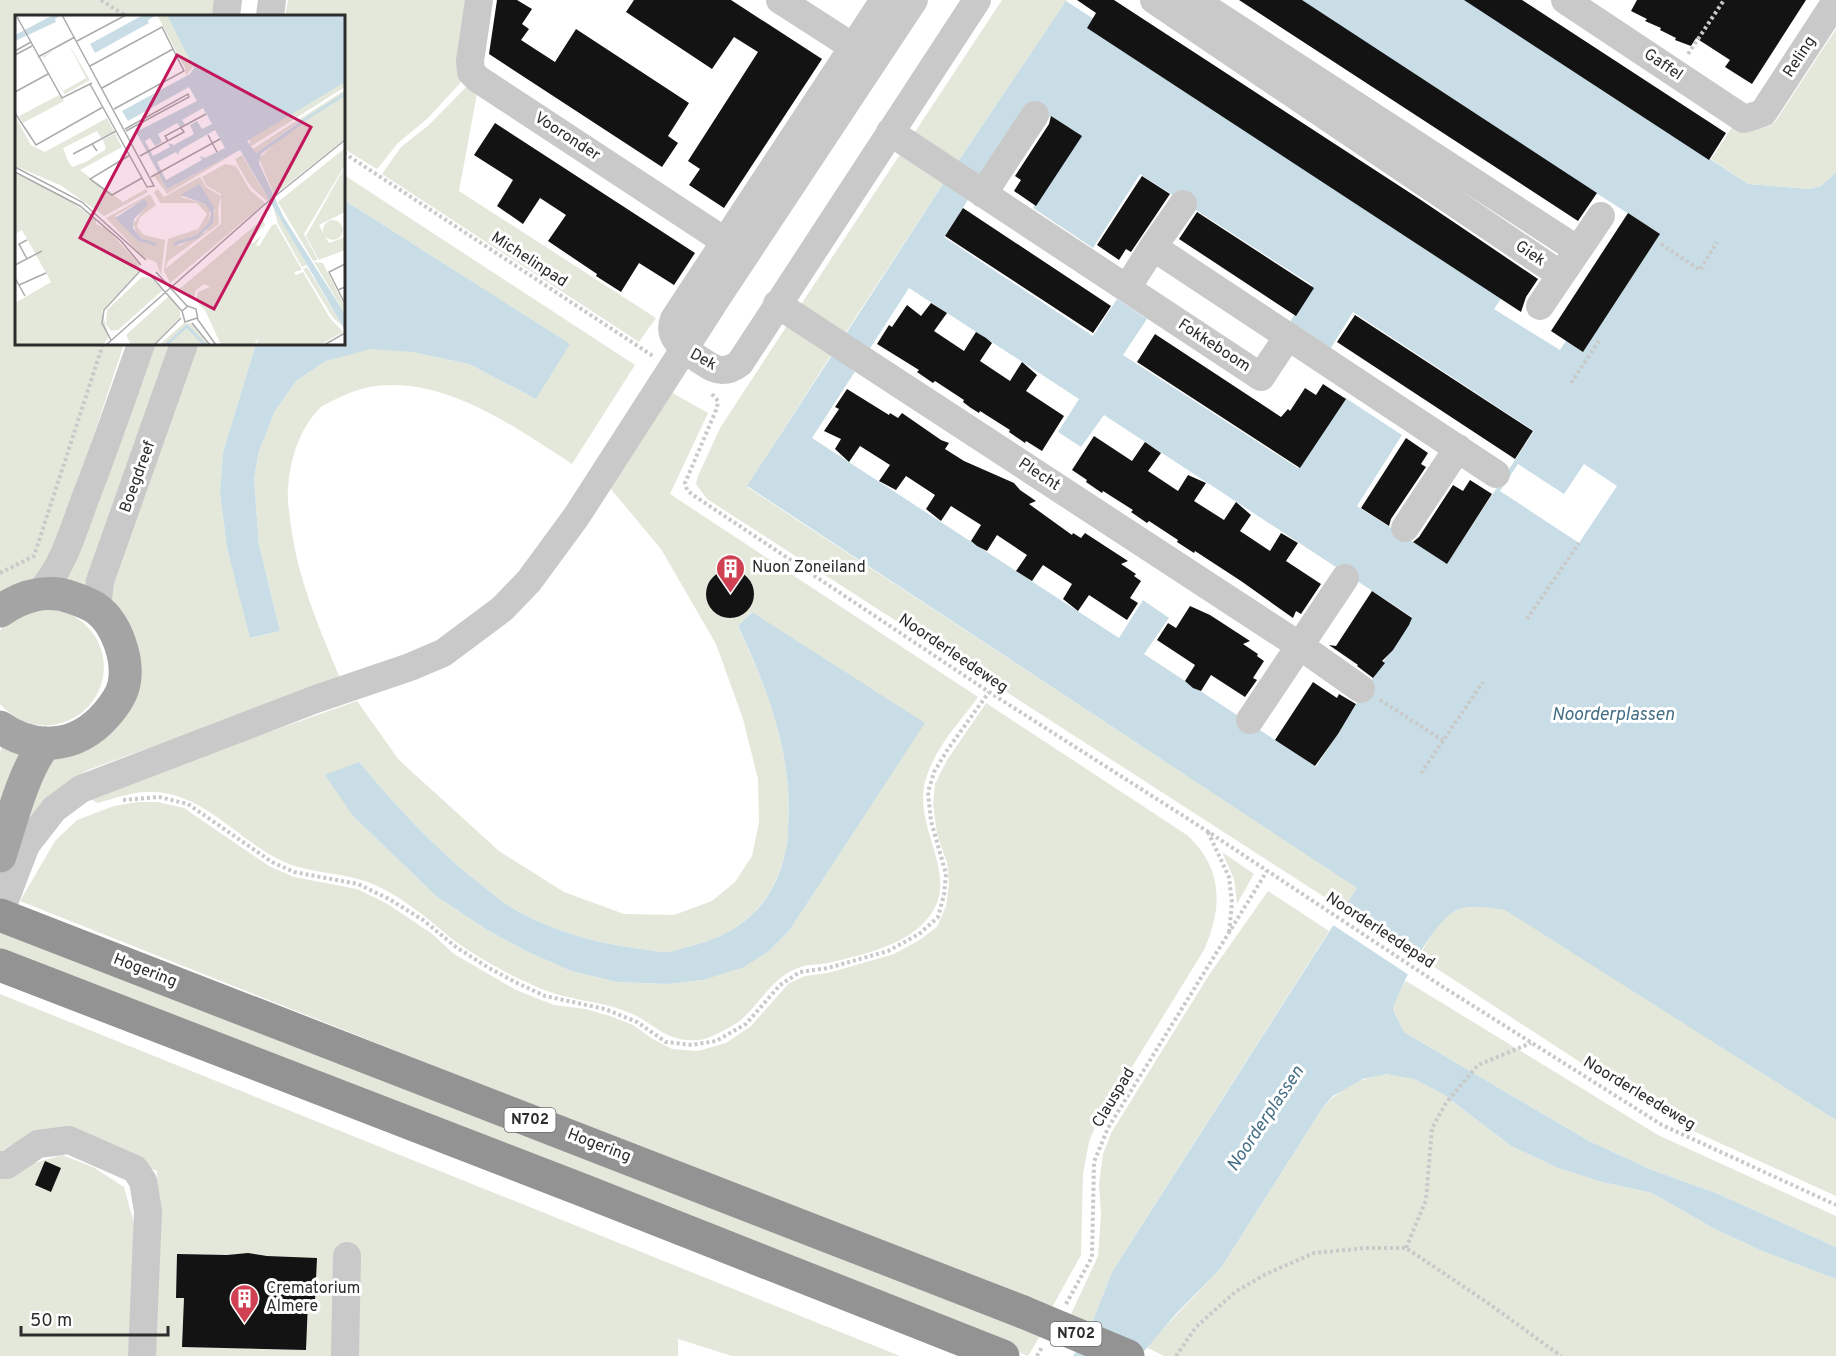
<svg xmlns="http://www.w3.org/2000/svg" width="1836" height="1356" font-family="Overpass,sans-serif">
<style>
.green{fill:#e3e8db;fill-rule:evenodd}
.water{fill:#c9dde6;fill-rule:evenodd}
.pier{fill:#fff}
.building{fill:#131313}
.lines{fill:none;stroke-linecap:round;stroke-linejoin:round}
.path{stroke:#c9c9c9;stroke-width:4;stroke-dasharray:3 3;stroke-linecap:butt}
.minor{stroke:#c9c9c9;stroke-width:28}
.major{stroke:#a4a4a4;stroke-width:33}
.highway{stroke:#939393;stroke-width:33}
.highway-bridge{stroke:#939393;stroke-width:33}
.labels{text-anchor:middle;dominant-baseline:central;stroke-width:6;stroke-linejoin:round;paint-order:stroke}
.shield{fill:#fff;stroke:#6b6b6b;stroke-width:1.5}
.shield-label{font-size:15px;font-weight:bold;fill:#2c2c2c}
.street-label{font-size:16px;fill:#2c2c2c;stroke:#fff}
.poi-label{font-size:16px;fill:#2c2c2c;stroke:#fff;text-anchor:start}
.water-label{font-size:18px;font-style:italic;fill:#446f85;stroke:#fff}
.inset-river{fill:none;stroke:#c9dde6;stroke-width:3}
.inset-road{fill:none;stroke:#ababab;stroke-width:1.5}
.view{fill:#c2185b;fill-opacity:0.15;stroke:#c2185b;stroke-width:3}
.inset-edge{fill:none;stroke:#2c2c2c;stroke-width:3}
</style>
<rect width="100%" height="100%" fill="#fff"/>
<!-- green -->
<path class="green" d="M0,0H217L214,16H16V344H124L80,477L42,575L0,596Z
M288,0H468L457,71L461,82L428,118L398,143L377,169L344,149V16H285Z
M1002,0H1067L955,166L911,138Z
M1836,29V172L1821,186L1809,189L1748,184L1711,159L1735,123C1750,127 1762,133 1775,122Z
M467,86L477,94L459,191L656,318L639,342L382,174L401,147L429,125Z
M901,153L945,181L842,338L798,309Z
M344,175L635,365L572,464C506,421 417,356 336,399C331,402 324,404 320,408C299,429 289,462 288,491C287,500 289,509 290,518C296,575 318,625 340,678L88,770L67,783L17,845L44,763L118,716L107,594L195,344H256L223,452L220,492L227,548L251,638L280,631L259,545L254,479L259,451L275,411L296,381L326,361L371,348L412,352L469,364L536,399L569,344L344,200Z
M788,324L833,352L747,487L1358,888L1343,909L707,499L696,484L698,476L720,428Z
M149,344H175L86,593L59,581Z
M671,392L708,413L670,494L978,697C959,723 933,750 925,782C913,829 962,877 928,918C906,946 861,955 828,963C818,965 807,964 798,968C773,977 761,1002 742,1019C735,1025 725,1030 717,1034C712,1036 706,1039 700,1040C663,1043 654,1021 625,1011C604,1003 588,1002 568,997C548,993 530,984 513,976C492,965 471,953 452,939C428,919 404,898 375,885C344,871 308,875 278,859C236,838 200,790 149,792C131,792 115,798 98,803L90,799L144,776L357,701L399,760L499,851L564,892L624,914L674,915L712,901L735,882L752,856L759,822L758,779L743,719L716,644L661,549L610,488ZM751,612L924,723L789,931L769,951L703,980L668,984L617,982L571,971L528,952L487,930L436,896L353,816L359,762C397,807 437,851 484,887C492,893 501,901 509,906C549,930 597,944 642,949C649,950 658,952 665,952C672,952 680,949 687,947C741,935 774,904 786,849C788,842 788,833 788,826C793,756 768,689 738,627Z
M39,609C53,610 66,610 78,619C123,650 106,717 53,725C31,728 14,719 0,704V631L3,626Z
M986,703L1187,835C1223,868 1223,907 1204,950L1095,1127L1089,1142L1083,1174L1081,1255L1050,1311L20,901L55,841L77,820L114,806L137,802H158L184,808L269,866L294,877L357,889L386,903L431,933L454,954L516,990L554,1005L586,1009L610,1016L633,1025L653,1039L672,1049L698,1051L726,1043L751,1026L789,983L805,976L828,973L894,954L918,941L937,927L946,906L949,883L947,863L937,834L933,804L935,784L947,760Z
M4,741L30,752L0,841V752Z
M1222,852L1254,874L1237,904L1234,879Z
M1268,891L1329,931L1112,1272L1089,1331L1067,1323L1098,1256L1101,1215L1099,1184L1103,1154L1111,1133L1209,975Z
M1488,906L1506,910L1537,929L1836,1120V1196L1667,1119L1419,957C1429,940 1439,916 1459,909C1467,906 1479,908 1488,906Z
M0,928L1042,1333L1028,1356L756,1245L0,954Z
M1406,981L1658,1135L1836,1216V1247L1716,1193L1652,1170L1589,1141L1404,1032L1393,1010L1399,990Z
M0,994L900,1356H732L678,1339V1356H0V1173L62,1155L93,1167L124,1187L134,1223L133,1233L157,1232V1171L61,1130L11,1145L0,1152Z
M1395,1074L1414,1079L1443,1094L1511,1146L1558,1168L1602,1182L1652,1193L1713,1228L1762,1251L1836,1279V1356H1164L1146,1347L1221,1268L1323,1107C1343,1086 1367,1074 1395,1074Z"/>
<!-- water -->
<path class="water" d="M1295,0H1470L1748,184L1809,189L1821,186L1836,172V1120L1505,910C1493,908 1471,905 1459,909C1435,917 1400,986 1393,1010L1404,1032L1589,1141L1652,1170L1716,1193L1836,1247V1279L1762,1251L1713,1228L1652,1193L1602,1182L1558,1168L1511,1146L1443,1094L1414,1079L1387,1074L1363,1079L1333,1096L1323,1107L1221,1268L1175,1315L1140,1356H1073L1089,1331L1112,1272L1357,888L747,486L945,181L1066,1L1509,287L1494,309L1560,350L1643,223ZM1030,104L1079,136L1033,208L1093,248L1140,174L1312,285L1288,325L1329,351L1353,312L1534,431L1447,564L1357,506L1402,435L1344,397L1298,468L1123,355L1147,319L1117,299L1093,336L944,237ZM909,288L1079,399L1058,432L1081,447L1104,415L1412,617L1316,767L1144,654L1169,618L1143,600L1119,638L812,438Z
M344,200L570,344L536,399L469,364L412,352L371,349L326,361L296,381L275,411L259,451L254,479L259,545L280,631L250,638L227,548L220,492L223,452L256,344H344Z
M752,612L925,723L789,931L769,951L744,967L703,980L668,984L617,982L571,971L528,952L487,930L436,896L353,816L325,775L359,762C397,807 437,851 484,887C492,893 500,900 509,906C549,930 597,944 642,949C649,950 658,952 665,952C672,952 680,949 687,947C741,935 775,904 786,849C788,842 788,833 788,826C793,756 768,689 738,626Z"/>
<!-- pier -->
<path class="pier" d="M1518,464L1564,494L1584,464L1617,486L1579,543L1500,491Z
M1340,908L1420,961L1412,977L1330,923Z"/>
<!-- building -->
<path class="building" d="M497,0H517L532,9L522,24L529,29L521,40L555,62L576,29L689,103L668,136L678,143L662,167L489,54Z
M634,0H731L822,59L724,208L689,185L700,169L688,161L758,52L734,37L712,69L626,12Z
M1077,0H1114L1421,200L1538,279L1526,297L1521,312L1087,28L1096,13Z
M1239,0H1302L1597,193L1578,221Z
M1464,0H1522L1726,133L1709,160Z
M1637,0H1806L1752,84L1725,67L1730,60L1696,38L1691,46L1675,40L1676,38L1660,30L1661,28L1645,21L1647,19L1631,11Z
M1051,116L1082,136L1036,206L1014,191L1021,180L1015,176L1049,124Z
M495,123L695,253L674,285L639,263L621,292L596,276L597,274L548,241L566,215L540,198L523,224L497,206L513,180L474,155Z
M1142,176L1170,194L1131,252L1126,249L1119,260L1097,245Z
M963,208L1111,306L1093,333L945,236Z
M1197,212L1314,288L1296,316L1179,239Z
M1628,213L1660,234L1583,352L1551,331Z
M931,303L947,313L934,331L964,351L976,332L986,338L992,343L980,361L1010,381L1022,362L1037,375L1026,391L1064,416L1042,451L1026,441L1025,443L1009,432L1010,430L980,411L979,413L971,408L963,402L964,400L935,381L933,383L917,372L919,370L877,344L889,325L892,327L907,305L921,316Z
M1355,315L1533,431L1515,459L1337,342Z
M1155,334L1281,417L1288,409L1290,411L1305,388L1316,395L1323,384L1346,399L1300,468L1137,362Z
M847,389L889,415L890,413L898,418L902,413L941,440L949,443L945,449L964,461L1014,483L1020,490L1036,501L1029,504L1072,535L1073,533L1081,538L1085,533L1128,561L1121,564L1136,574L1134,576L1141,581L1130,598L1138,603L1127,620L1089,595L1078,611L1063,599L1072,584L1043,565L1032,581L1016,571L1027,555L997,535L987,551L977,546L971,541L981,525L951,506L941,521L926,509L935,495L906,476L896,490L879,481L890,465L860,446L849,462L835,449L841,439L824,431L839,409L835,407Z
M1094,436L1132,461L1145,442L1161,453L1148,471L1178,491L1188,475L1206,483L1194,501L1224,520L1236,502L1251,515L1240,531L1270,551L1281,533L1298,543L1286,561L1321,584L1301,614L1296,611L1293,618L1241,581L1195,551L1194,553L1177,542L1178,540L1149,521L1147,523L1131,512L1133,510L1103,491L1102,493L1086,482L1087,480L1072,470Z
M1406,438L1428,453L1421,464L1426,467L1391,519L1389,526L1361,508Z
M1470,480L1492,494L1447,564L1413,542L1419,537L1453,485L1463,491Z
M706 594a24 24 0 1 1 48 0a24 24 0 1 1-48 0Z
M1372,591L1412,618L1409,625L1393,650L1382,661L1385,663L1373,678L1357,666L1358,665L1329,645L1336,646Z
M1190,606L1210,615L1250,641L1243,644L1258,654L1257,656L1264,661L1253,678L1257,680L1245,697L1211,675L1201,691L1193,688L1185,681L1195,665L1157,640L1168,623L1176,628Z
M1313,682L1337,698L1339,694L1356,704L1338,734L1315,766L1275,740Z
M45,1161L61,1168L51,1192L35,1185Z
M248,1253L267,1256L317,1258L315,1301H308L306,1350L182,1347L184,1298H176L177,1254L227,1255Z"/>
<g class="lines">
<!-- path -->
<path class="path" d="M101,0L126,16
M1688,54L1724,0
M344,153L653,356
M1661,244L1700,270L1717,242
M1571,383L1599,341
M712,394L718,401L717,408L685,483L687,490L693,495L989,692L1207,831L1440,985L1662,1125L1836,1205
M0,573L34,556L103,344
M1527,619L1579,543
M1380,700L1444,741
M1421,773L1483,682
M123,800L159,797L188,804L272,862L294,872L358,884L389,899L423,920L456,947L489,968L515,982L545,996L605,1009L637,1022L666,1042L692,1045L716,1041L746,1024L780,985L800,972L828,968L888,951L919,934L938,917L944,895L946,874L931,821L928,792L934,772L948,749L989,692
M1208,832L1229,877L1232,903L1229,933
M1406,1248L1426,1200L1432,1128L1446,1103L1478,1065L1531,1043
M1066,1304L1092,1257L1094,1162L1108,1128L1267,871
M1037,1356L1042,1347
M1176,1356L1196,1327L1235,1292L1266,1274L1314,1253L1366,1248H1406L1488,1303L1561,1356"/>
<!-- minor -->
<path class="minor" d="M479,0L470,61L471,72L478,79L726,242
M780,0L853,47
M884,0L674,319C666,339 686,350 700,360C707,364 713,370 722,370C729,370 735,367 740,363L977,0
M1154,0L1561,275L1578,250L1194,0
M1565,0L1744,119L1763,113L1836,1
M226,16L228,0
M270,16L272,0
M890,132L1261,377L1288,336
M983,194L1035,115
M1153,247L1183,204
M1578,250L1601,216
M1127,288L1153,247L1496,474
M777,304L1300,646L1361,689
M1540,306L1561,275
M1405,528L1458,448
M39,593C63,568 73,531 85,499C105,448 123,396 141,344
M99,611L98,600L100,581L184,344
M1250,720L1345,578
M0,913L26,845L54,809L81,789L316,699L410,667L443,653L502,609L529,581L576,517L717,298L914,0
M0,1165H7L38,1144L69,1140L135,1169L143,1181L148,1211L142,1356
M345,1356L347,1256"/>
<!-- major -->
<path class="major" d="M0,611C22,596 46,588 73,598C81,601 90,604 97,609C117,624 129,660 124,684C122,694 113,707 106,715C77,748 36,752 0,727
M0,856C11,823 24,768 46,743"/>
<!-- highway -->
<path class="highway" d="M0,915L1023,1312
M0,965L585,1191L1003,1356"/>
<!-- highway-bridge -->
<path class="highway-bridge" d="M1023,1312L1128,1356"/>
</g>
<!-- icons -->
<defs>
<symbol id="building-pin" viewBox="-11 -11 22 30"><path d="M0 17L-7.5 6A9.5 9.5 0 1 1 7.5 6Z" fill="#d04154" stroke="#fff"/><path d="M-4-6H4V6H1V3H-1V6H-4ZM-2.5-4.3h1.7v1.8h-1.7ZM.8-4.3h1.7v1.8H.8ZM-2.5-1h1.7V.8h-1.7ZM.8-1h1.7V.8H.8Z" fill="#fff"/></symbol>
</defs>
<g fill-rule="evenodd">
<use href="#building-pin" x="714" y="552" width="33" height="45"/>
<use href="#building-pin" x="228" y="1282" width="33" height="45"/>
</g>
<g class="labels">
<!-- shield labels -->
<g class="shield">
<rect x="504.5" y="1108" width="51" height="24" rx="4.5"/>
<rect x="1050.5" y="1322" width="51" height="24" rx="4.5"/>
</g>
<g class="shield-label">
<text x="530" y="1120">N702</text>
<text x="1076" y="1334">N702</text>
</g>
<!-- street labels -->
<g class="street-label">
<text transform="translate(1800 57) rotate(-57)">Reling</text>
<text transform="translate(1663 65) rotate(34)">Gaffel</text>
<text transform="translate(567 137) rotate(33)">Vooronder</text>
<text transform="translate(1530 254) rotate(34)">Giek</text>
<text transform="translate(529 260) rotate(33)">Michelinpad</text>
<text transform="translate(1214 346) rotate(33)">Fokkeboom</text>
<text transform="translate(703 360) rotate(29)">Dek</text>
<text transform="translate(1039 475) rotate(33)">Plecht</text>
<text transform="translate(138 477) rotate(-70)">Boegdreef</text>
<text transform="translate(953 654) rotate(34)">Noorderleedeweg</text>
<text transform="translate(1380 931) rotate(33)">Noorderleedepad</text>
<text transform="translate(145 971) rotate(21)">Hogering</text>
<text transform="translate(1639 1094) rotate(31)">Noorderleedeweg</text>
<text transform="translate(1114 1098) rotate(-59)">Clauspad</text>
<text transform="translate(599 1146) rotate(21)">Hogering</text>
</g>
<!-- poi labels -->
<g class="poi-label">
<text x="752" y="568">Nuon Zoneiland</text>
<text x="266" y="1289">Crematorium<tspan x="266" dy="18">Almere</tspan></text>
</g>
<!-- water labels -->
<g class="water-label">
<text x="1613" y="715">Noorderplassen</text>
<text transform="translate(1266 1119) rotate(-56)">Noorderplassen</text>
</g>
</g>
<!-- overview -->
<g transform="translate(15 15)">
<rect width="330" height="330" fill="#fff"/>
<path d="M142,0H152L179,50L171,61L170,53ZM53,28L75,65L50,79L48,77L28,41L38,36L29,43L48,76L71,63ZM330,67V72L235,132L234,121ZM330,75V124L259,180L244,143L286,105L241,138L236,135ZM44,80L49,86L8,108L4,101ZM0,101L16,130L30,137L92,103L99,116L86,123L82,116L48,133L52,144L57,152L71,147L91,134L88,125L100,118L107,132L65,155L108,187L131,174L133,177L89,201L45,170L0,151ZM330,133V150L289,219L303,245L298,246L263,187ZM225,135L152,179L139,161L144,159L152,174ZM227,140L254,185L252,186L236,172L225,154L220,144ZM210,149L221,151L235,175L250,188L155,268L149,256L153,224L183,214L192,199L182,188H145L139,177L143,174L149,182L185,162L191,172L206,181L203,194L204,209L153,246L150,254L206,209V179L192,171L187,162ZM185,169L200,196L191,217L164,231L160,227L182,220L194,207L195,195L190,189L166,182ZM328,155L330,197L304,210L314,228L330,222V235L304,245L291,221ZM0,158L50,182L81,205V209L92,214L124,249V256L87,296L94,322L88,330H0V288L36,267L7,215L0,219ZM135,179L141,190L125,202L122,212L129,220L150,225L146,260L141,247L128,242L91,203ZM129,184L132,190L118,209L123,221L133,226L121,224L100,201ZM258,191L292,250L287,252L263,209ZM248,204L250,210L234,226L238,228L247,220L241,230L244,231L257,210L261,209L287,255L279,257L281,260L288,257L315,303L328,317L305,330H241L244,322L239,330H206L190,295L181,286L183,277L195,272L189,269L180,276L179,285L162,276ZM308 215a10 10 0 1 1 20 0a10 10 0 1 1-20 0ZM299,247L308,248L330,292V299ZM292,252L328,311L318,303L288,254ZM127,262L136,263L148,275L103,315L96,316L91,309L92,295ZM154,281L165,294V302L138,330H116L111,320ZM169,308L177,309L194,330H144Z" fill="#e3e8db" fill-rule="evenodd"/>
<path d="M38,0H46L40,4L41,7L0,26V20ZM128,0H142L133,5L134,8L80,38L75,29ZM152,0H330V67L232,126L241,138L287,105L289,108L246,139L244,148L268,201L330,299V315L225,135L152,174L121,117L182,86L174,72L113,106L107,96L175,59L179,53ZM188,93L197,109L187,114L182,106L175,110L179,119L159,130L153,128L155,132L138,141L130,126L135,123L140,131L147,127L143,119L162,108L165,112L170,109L167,105ZM200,115L210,133L190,143L185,141L187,145L151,165L142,147L161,137L163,140L165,135ZM185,169L199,193L198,208L183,223L159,231V227L182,220L194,207L196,198L190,189L165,180ZM129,184L133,190L119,204L118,213L126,223L142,228L141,231L123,226L100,203Z" fill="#c9dde6" fill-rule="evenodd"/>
<path class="inset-river" d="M286,107L330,79M151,330L172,311L190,330"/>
<path class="inset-road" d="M1,0L47,83L77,68M47,0L139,171L132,172L75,69M62,26L111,0M0,36L16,27M0,40L17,31M23,42L60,22M75,51L147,12L169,56L99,94M87,73L158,34M0,77L33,59M0,98L21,130L88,92M110,114L173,79L174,82L111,116M193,120L202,137M153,126L150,121L191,99M82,136L77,129L101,116M58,139L77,129M115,140L75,164L97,180L127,163M125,141L169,117L166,113M0,152L67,187L131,245M0,157L65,191L106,226L126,250M136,162L205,124M12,225L4,229L12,244M0,250L27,236M141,257L172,291M136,261L167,296M0,263L10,281M4,270L31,258M330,272L323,275L330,289M323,275L314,257L330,249M182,303L170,307L167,296L173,291L181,294L183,305L201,330M177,308L195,330M96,325L87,308L89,295L126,255M91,330L249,190L330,125M139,330L166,303M309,330L330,318"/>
<path class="view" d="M162,40L296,112L199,294L65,223Z"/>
<rect width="330" height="330" class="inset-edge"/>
</g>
<!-- scale -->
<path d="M21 1326v9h147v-9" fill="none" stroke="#2c2c2c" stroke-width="3"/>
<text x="30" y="1326" font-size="18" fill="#2c2c2c" stroke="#ffffff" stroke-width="4.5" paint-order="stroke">50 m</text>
</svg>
